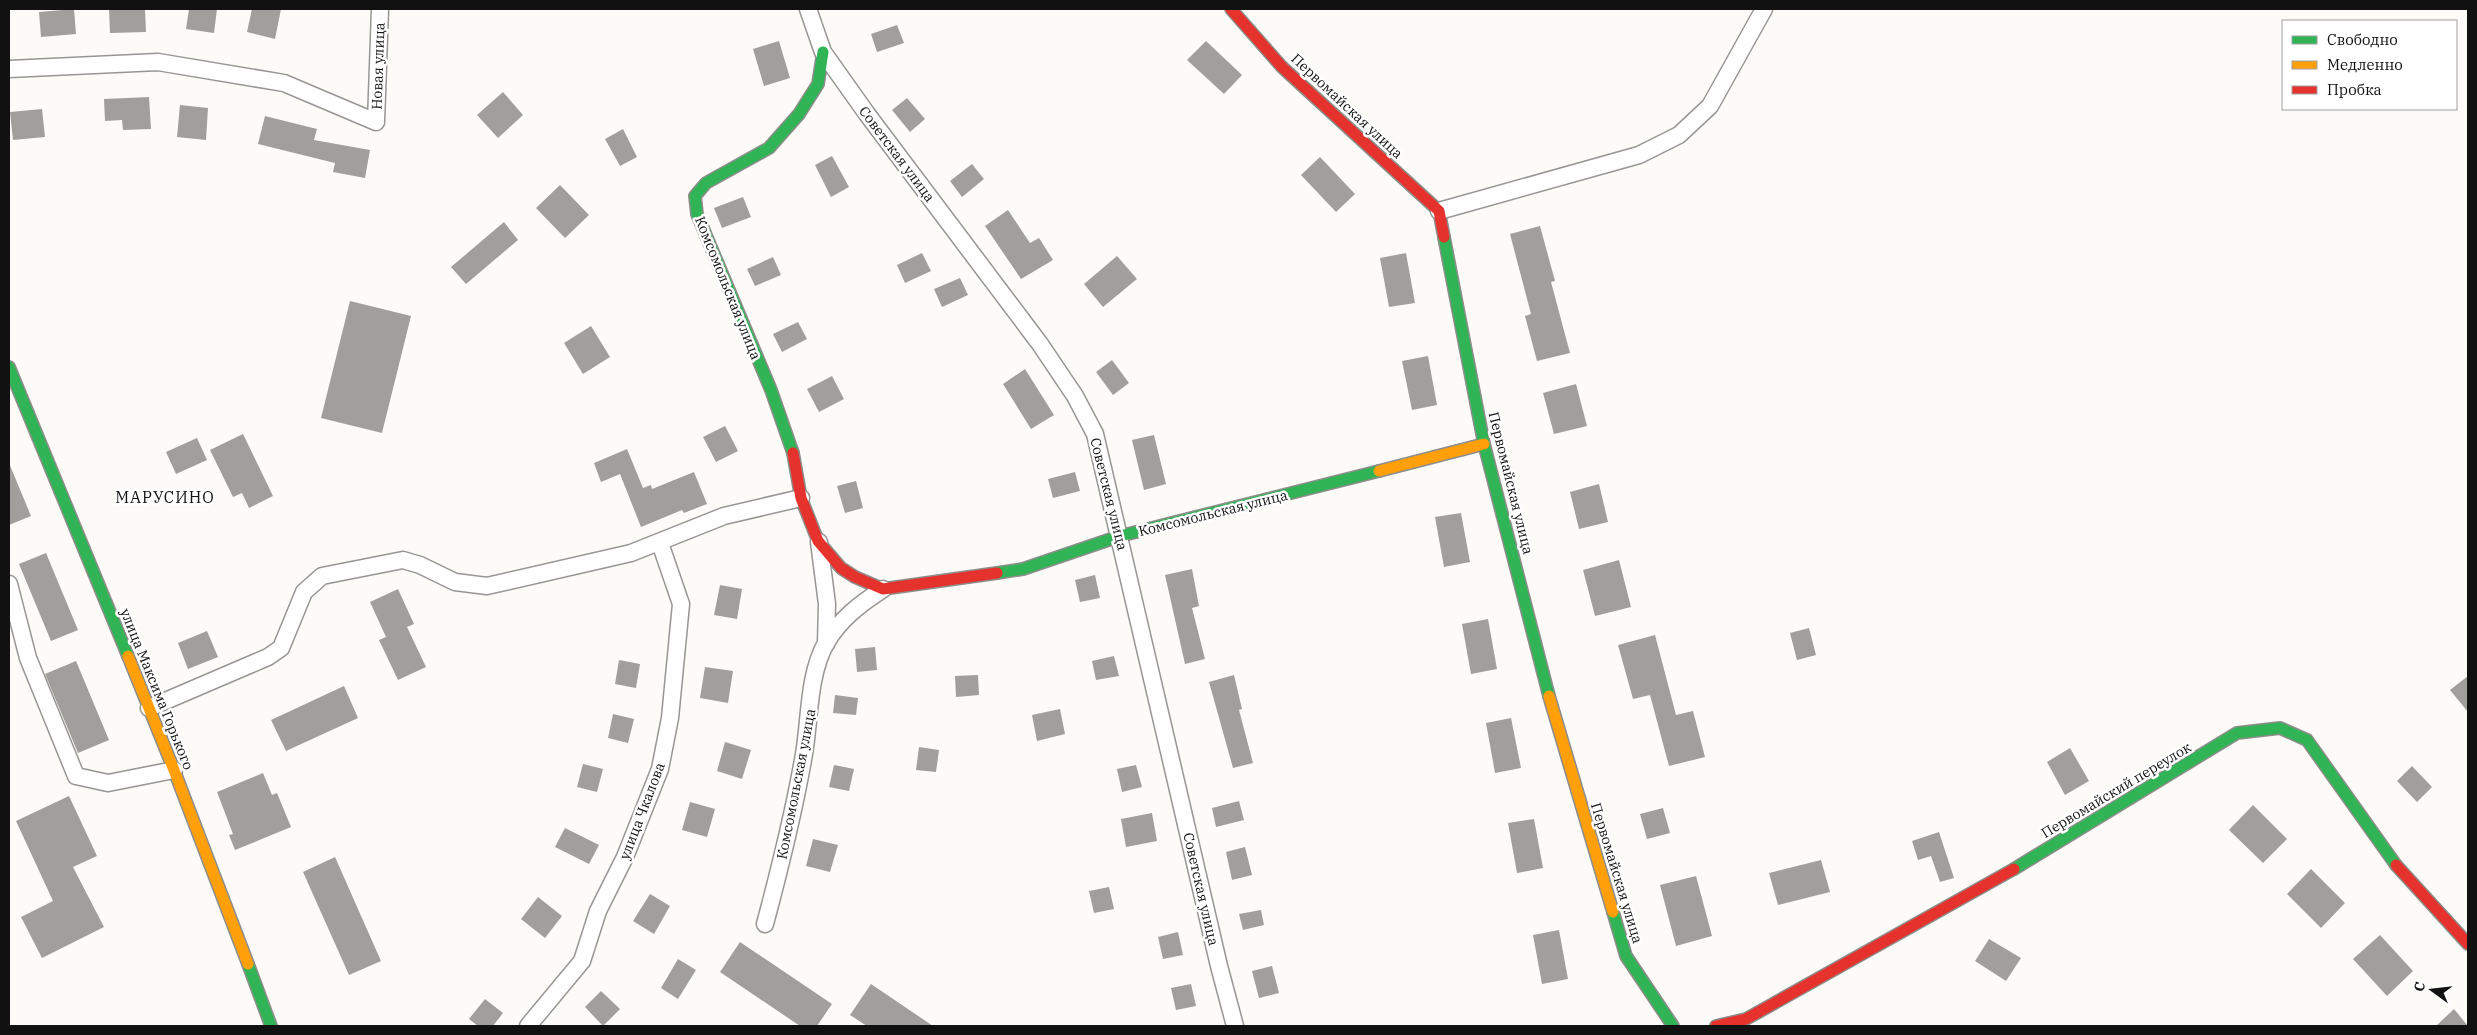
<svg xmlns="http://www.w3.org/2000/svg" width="2477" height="1035" font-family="'IBM Plex Serif',serif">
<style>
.building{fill:#a09f9c}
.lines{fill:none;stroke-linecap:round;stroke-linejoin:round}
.street-casing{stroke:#979695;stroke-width:19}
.fast-casing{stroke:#8d8d8c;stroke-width:14}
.slow-casing{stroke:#8d8d8c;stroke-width:14}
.jam-casing{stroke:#8d8d8c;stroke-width:14}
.street{stroke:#fffefe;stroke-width:16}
.fast{stroke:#30b455;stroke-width:11}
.slow{stroke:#ff9f0a;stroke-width:11}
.jam{stroke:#e5322d;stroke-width:11}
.labels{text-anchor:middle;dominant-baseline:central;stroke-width:5;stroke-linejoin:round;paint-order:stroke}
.street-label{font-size:14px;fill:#111;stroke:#fff}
.quarter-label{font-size:16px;letter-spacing:1px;fill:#111;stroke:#fff}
</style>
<rect width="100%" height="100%" fill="#fcfbf8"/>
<!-- building -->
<path class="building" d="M74,9L76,34L41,37L39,12Z
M109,9H145L146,32L110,33Z
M189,9H217L214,33L186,29Z
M252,9H281L275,39L247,32Z
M897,25L904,43L877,52L871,34Z
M779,41L790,78L764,86L753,49Z
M1206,41L1242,75L1224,94L1187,60Z
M503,92L523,115L498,138L477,115Z
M149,97L151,129L123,130L122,120L105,121L104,99Z
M907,98L925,119L910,132L892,110Z
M180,105L208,108L206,140L177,137Z
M42,109L45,137L13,140L10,112Z
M265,116L317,129L314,140L370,150L365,178L333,172L335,163L258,144Z
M623,129L637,157L620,166L605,139Z
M832,156L849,187L831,197L815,165Z
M1320,157L1355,194L1336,212L1301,175Z
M972,164L984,179L962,197L950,181Z
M560,185L589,215L565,238L536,208Z
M743,197L751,217L722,228L714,208Z
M1008,210L1030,243L1039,238L1053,260L1021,279L985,226Z
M504,222L518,240L466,284L451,267Z
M1540,226L1555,281L1551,282L1570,353L1537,361L1525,316L1531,314L1510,234Z
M922,253L931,271L905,283L897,265Z
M1406,253L1415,303L1389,307L1380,258Z
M1117,256L1137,279L1103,307L1084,284Z
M773,257L781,275L755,286L747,269Z
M960,278L968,295L942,307L934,289Z
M350,301L411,316L382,433L321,418Z
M798,322L807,339L782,352L773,334Z
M591,326L610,357L583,374L564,343Z
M1428,356L1437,405L1412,410L1402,361Z
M1112,360L1129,383L1113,395L1096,372Z
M1025,369L1054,415L1031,429L1003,384Z
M832,376L844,399L819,412L807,389Z
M1576,384L1587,426L1554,434L1543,393Z
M725,426L738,451L716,462L703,437Z
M243,434L273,496L249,508L242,493L233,497L210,450Z
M1154,435L1166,484L1144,490L1132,440Z
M197,438L207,460L176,474L166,452Z
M627,449L643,488L651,485L652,489L694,472L707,504L684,513L682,510L641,527L620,474L601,482L594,463Z
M9,463L31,516L9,525Z
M1075,472L1080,491L1053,498L1048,479Z
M856,481L863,508L845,513L837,486Z
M1599,484L1608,522L1579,529L1570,492Z
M1461,513L1470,562L1444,567L1435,517Z
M46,553L78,630L51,641L19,564Z
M1619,560L1631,607L1595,616L1583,570Z
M1192,569L1199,606L1192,608L1205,659L1185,664L1165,575Z
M1095,575L1100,598L1080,602L1075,580Z
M720,585L742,589L737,619L714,615Z
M398,589L414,624L407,627L426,667L398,680L379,640L386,637L370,602Z
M1488,619L1497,669L1471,674L1462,624Z
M1809,628L1816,655L1797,660L1790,633Z
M207,631L218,657L188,669L178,643Z
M1655,635L1676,715L1693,711L1705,757L1669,766L1650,695L1633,699L1618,645Z
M875,647L877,670L857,672L855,649Z
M1114,656L1119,676L1096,680L1092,661Z
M619,660L640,664L636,688L615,684Z
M76,661L109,740L78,753L45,674Z
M705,667L733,671L728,703L700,698Z
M978,675L979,695L956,697L955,676Z
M1234,675L1242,709L1239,710L1253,763L1233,768L1209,682Z
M2468,676V712L2450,690Z
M344,686L358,718L286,751L271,720Z
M835,695L858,698L856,715L833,713Z
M1060,709L1065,734L1037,741L1032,715Z
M613,714L634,719L628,743L608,738Z
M1511,718L1521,768L1495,773L1486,723Z
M725,742L751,750L742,779L717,771Z
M919,747L939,750L936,772L916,770Z
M2070,748L2089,781L2065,795L2047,762Z
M583,764L603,769L597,792L577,787Z
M834,765L854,769L849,791L829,787Z
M1136,765L1142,787L1122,792L1117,769Z
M2412,766L2432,787L2417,802L2397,781Z
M263,773L272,795L277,793L291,827L235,850L229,835L233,834L217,792Z
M69,796L97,856L73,867L104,927L42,958L21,917L53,901L16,821Z
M1239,801L1244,820L1216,827L1212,808Z
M690,802L715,809L707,837L682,830Z
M2253,805L2287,839L2263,863L2229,830Z
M1663,808L1670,833L1647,839L1640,814Z
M1152,813L1157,841L1126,847L1121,819Z
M1534,819L1543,868L1517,873L1508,823Z
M565,828L599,845L589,864L555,847Z
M1939,832L1954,878L1940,882L1931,856L1918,860L1912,841Z
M813,839L838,845L830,872L806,866Z
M1245,847L1252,875L1232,880L1226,852Z
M335,857L381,961L349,975L303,872Z
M1821,860L1830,892L1778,905L1769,873Z
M2311,869L2345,903L2321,928L2287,894Z
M1696,876L1712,936L1676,946L1660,885Z
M1109,887L1114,909L1094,913L1089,891Z
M650,894L670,906L654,934L633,921Z
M538,897L562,916L545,938L521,919Z
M1261,910L1264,925L1243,930L1239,914Z
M1559,930L1568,979L1542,984L1533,935Z
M1178,932L1183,955L1163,959L1158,937Z
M2380,935L2413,971L2387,996L2353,959Z
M1989,939L2021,958L2006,981L1975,961Z
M740,942L832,1004L817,1026H800L720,972Z
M678,959L696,970L678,999L661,988Z
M1272,966L1279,993L1259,998L1252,971Z
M871,984L933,1026H867L850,1015Z
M1191,984L1196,1006L1176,1010L1171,988Z
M601,991L620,1009L603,1026L585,1007Z
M485,999L503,1013L493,1026H478L469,1019Z
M2454,1009L2468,1026H2436Z"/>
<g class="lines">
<defs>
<path id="street" d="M808,9L823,52L867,114L1040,344L1075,396L1095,434L1219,966L1235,1026
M9,69L158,62L284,83L376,122L380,9
M1439,211L1639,155L1679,135L1710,106L1764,9
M819,542L827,604L826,644
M9,584L28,658L76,776L108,783L174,770
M149,708L268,657L281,648L304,592L322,576L403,560L420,565L455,582L487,586L631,553L724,516L801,498
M765,924C780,868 794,812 804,754C810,719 808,675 826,643C840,619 860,604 883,589
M528,1026L582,961L598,911L625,857L660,769L670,718L681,604L660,543"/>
<path id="fast" d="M1444,237L1484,444L1549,696
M9,367L128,656
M793,453L771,390L697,214L695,196L706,183L769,148L799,114L818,84L823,52
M997,573L1023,569L1120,536L1379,471
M2014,869L2237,733L2280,728L2307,740L2396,865
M1613,912L1626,956L1673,1026
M248,964L271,1026"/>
<path id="slow" d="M1379,471L1484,444
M128,656L174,770L248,964
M1549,696L1613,912"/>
<path id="jam" d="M1231,9L1282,67L1439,211L1444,237
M793,453L801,498L818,541L841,568L855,577L883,589L997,573
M2396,865L2468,944
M1716,1026L1746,1019L2014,869"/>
</defs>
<!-- street casing -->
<use href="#street" class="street-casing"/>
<!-- fast casing -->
<use href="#fast" class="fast-casing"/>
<!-- slow casing -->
<use href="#slow" class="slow-casing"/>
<!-- jam casing -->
<use href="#jam" class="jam-casing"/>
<!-- street -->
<use href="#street" class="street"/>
<!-- fast -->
<use href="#fast" class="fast"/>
<!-- slow -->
<use href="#slow" class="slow"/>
<!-- jam -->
<use href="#jam" class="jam"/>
</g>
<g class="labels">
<!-- street labels -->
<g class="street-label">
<text transform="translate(378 66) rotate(-88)">Новая улица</text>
<text transform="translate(1347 106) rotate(43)">Первомайская улица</text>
<text transform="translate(897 154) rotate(53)">Советская улица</text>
<text transform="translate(728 288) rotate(68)">Комсомольская улица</text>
<text transform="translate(1511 483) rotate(76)">Первомайская улица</text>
<text transform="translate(1109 494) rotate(76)">Советская улица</text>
<text transform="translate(1213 513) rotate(-14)">Комсомольская улица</text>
<text transform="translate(157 689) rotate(68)">улица Максима Горького</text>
<text transform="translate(796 784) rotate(-79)">Комсомольская улица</text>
<text transform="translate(2116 790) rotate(-31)">Первомайский переулок</text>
<text transform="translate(642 811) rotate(-69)">улица Чкалова</text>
<text transform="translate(1617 873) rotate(73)">Первомайская улица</text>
<text transform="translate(1201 889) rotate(77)">Советская улица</text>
</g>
<!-- quarter labels -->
<g class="quarter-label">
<text x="165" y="497">МАРУСИНО</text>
</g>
</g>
<!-- border -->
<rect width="2477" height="1035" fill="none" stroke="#111111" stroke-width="20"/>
<!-- legend -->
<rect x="2282" y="20" width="175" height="90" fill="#ffffff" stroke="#a0a0a0"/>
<rect x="2292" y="36" width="25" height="8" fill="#30b455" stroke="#a0a0a0"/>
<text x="2327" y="45" font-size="15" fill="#111111">Свободно</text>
<rect x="2292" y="61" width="25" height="8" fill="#ff9f0a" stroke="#a0a0a0"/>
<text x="2327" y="70" font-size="15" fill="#111111">Медленно</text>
<rect x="2292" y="86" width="25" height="8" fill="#e5322d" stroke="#a0a0a0"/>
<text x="2327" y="95" font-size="15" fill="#111111">Пробка</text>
<!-- north arrow -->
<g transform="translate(2432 990) rotate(285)" stroke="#ffffff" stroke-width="4" paint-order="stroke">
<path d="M0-4L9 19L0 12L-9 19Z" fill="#111111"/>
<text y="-8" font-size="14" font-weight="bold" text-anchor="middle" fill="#111111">С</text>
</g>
</svg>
